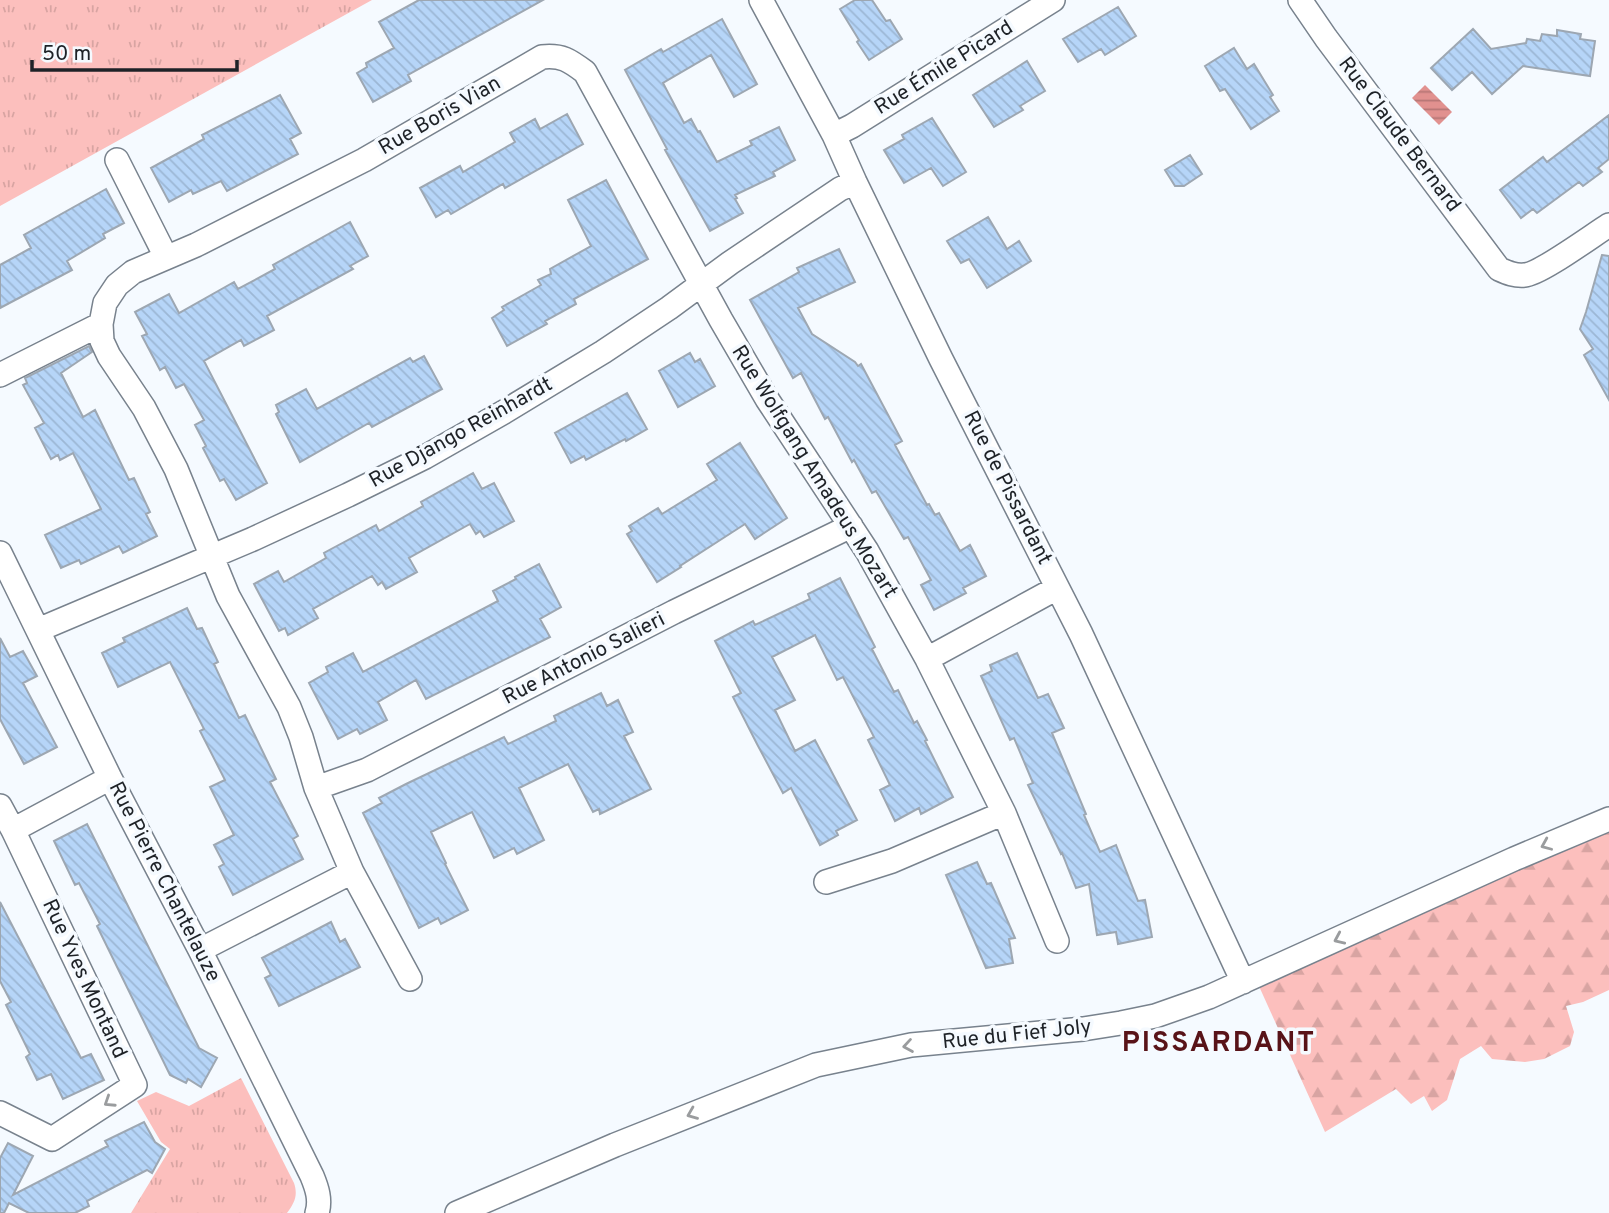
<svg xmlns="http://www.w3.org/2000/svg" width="1609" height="1213" font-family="Overpass,sans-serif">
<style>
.grass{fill:url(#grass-tufts)}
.forest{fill:url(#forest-firs)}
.water{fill:url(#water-rules)}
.building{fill:url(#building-back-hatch);stroke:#9da7b2;stroke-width:2}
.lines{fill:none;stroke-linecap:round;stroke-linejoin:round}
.street-casing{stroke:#78828d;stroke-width:26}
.street{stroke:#fff;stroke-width:23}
.oneway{stroke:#9a9c9e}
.labels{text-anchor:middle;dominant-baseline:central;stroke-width:7;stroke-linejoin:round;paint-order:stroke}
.street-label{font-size:21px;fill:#1e2227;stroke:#f5faff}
.district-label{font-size:28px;font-weight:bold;letter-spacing:2px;fill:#581318;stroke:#f5faff}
</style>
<defs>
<pattern id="grass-tufts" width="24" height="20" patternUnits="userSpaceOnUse" patternTransform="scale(1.75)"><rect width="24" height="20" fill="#fcbfbd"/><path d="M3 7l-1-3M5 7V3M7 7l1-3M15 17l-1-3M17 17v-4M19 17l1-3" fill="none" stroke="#d8a4a2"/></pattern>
<pattern id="forest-firs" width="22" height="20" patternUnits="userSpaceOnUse" patternTransform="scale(1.75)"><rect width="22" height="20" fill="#fcbfbd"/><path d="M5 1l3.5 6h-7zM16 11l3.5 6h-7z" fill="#d8a4a2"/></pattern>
<pattern id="water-rules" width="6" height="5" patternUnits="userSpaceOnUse" patternTransform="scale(1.75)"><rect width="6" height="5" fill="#e1918f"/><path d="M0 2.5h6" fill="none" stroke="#b67675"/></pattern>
<pattern id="building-back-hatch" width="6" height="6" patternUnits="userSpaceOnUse" patternTransform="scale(1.75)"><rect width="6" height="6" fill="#b6d5f8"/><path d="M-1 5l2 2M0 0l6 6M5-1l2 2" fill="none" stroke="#9cb7d5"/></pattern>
</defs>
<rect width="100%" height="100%" fill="#f5faff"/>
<!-- grass -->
<path class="grass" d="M0,0H372L0,206Z
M241,1078L294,1183C298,1195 295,1202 287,1213H131L170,1149L161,1142L137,1101L156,1092L189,1106Z"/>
<!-- forest -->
<path class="forest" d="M1609,827V990L1583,1002L1566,1006L1574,1032L1570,1046L1544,1059L1525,1062L1492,1059L1481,1046L1460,1059L1447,1100L1432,1111L1424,1096L1411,1104L1396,1089L1325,1132L1258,984Z"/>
<!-- water -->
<path class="water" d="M1425,85L1452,112L1439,125L1412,98Z"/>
<!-- building -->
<path class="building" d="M419,0H543L408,75L411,81L373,102L357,73L367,67L366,63L394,48L379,22Z
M855,0H872L886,21L890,20L902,39L869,60L857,42L859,40L840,9Z
M1118,7L1136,36L1105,55L1101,49L1078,62L1063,39Z
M722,19L757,84L734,97L711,55L663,83L684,123L691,119L698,132L700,131L717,162L752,145L750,141L779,127L795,160L773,172L775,176L735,195L737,198L735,199L743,213L710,231L665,150L667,149L625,70L661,49L663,52Z
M1473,29L1491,49L1526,43L1527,39L1540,41L1542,34L1557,36V30L1581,34L1580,39L1595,41L1590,76L1523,66L1492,94L1472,72L1452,90L1431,68Z
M1234,48L1247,69L1254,64L1273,95L1270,97L1279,111L1251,129L1225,89L1220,91L1205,66Z
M1027,61L1045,91L1020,106L1023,110L994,127L973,95Z
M280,95L301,133L290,139L298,154L227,191L221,181L193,194L191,190L169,202L151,168L204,139L202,135Z
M567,114L583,144L505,188L503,184L451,214L448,210L436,217L420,188L460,166L463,172L515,142L510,133L535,119L540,129Z
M1609,115V159L1598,168L1602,172L1583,186L1579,182L1537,213L1533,209L1521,218L1500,190L1543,157L1547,162Z
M932,118L966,172L943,186L931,168L904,183L884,150L904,139L902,135Z
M1190,155L1202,174L1184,186H1175L1165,170Z
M606,180L648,259L574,299L576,304L545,321L547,324L507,346L492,318L504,310L502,307L541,285L538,280L551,274L550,269L591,246L568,200Z
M106,189L124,223L103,234L105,238L67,261L72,270L0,308V265L31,248L24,235Z
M988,217L1007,249L1019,241L1031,261L987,288L969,259L961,263L947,241Z
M350,222L368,256L350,266L353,269L267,316L274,330L244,346L241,340L204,361L267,483L236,500L224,479L220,481L203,448L206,446L195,425L204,420L184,384L176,388L165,367L160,370L142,336L147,334L135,312L169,294L179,313L234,282L238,289L275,269L273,265Z
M839,249L855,282L798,308L812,334L855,362L858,366L861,364L902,441L895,445L927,505L929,504L935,515L939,513L960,551L970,545L986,576L963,588L966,593L934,610L921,585L931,580L908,537L904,539L876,491L872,493L854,460L852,462L828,417L825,419L801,373L793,378L750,300L799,272L797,268Z
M1602,255L1609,256V400L1584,355L1593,349L1580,329L1586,312Z
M89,346L92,352L61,373L83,417L95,410L129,480L134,478L150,512L146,514L157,536L123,553L119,546L81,564L79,560L61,568L45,535L101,509L73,453L60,460L58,455L51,459L35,428L44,423L23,385L27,383L25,378Z
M690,353L695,362L700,359L715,386L678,407L659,371Z
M424,356L442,389L372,427L369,423L300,462L276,414L279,412L276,405L306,389L317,409L410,358L413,362Z
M627,393L647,429L626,441L625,439L586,460L584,456L571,463L555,433Z
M740,443L787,518L755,539L745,524L680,566L681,567L657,582L627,534L632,531L629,526L658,508L662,514L717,480L707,464Z
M473,473L482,489L494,483L514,521L484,537L480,531L476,534L470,524L409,558L417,572L386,589L382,582L378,585L372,576L313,609L318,618L288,635L285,628L279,631L254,584L278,571L284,582L326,558L324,553L333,548L376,525L379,531L423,506L421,502Z
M539,564L561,607L540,619L550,637L426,699L416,680L378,702L387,720L360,734L357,729L338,739L309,683L328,672L326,667L353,653L363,672L498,601L493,591L516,579L515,577Z
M840,578L875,647L872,649L894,692L898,690L914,723L917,721L927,740L925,741L953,797L921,814L919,808L895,821L880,790L890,785L868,740L874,737L843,677L837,680L815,635L772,657L795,700L775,710L795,751L815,740L857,820L836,831L838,835L820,845L791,788L783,793L757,744L733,697L741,693L715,641L753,621L755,625L810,599L808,594Z
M187,608L197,629L202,628L218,662L214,664L239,718L245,715L276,779L270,782L298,836L293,839L303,859L233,895L219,867L224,864L214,845L234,835L210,787L225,780L200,731L204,729L170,662L118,687L102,653L125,642L123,638Z
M0,638L10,657L23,651L37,676L23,683L57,747L24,764L0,719Z
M1017,653L1038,698L1048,694L1064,728L1052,733L1086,814L1084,815L1100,852L1116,845L1138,901L1145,900L1152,937L1118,944L1116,932L1097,935L1089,884L1076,888L1062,853L1061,854L1028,785L1033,783L1014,738L1010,740L981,676L992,671L990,665Z
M601,693L607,706L618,700L633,732L624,736L651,789L600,814L599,809L593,812L568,764L519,788L544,840L517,854L514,848L494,858L472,812L431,832L446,863L445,864L468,910L441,924L438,918L419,928L363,813L382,803L379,798L406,784L504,737L508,744L556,721L554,716Z
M87,824L199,1048L217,1058L201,1087L188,1079L186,1083L170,1075L97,926L100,924L79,883L75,885L54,841Z
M977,862L987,884L991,883L1015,938L1009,939L1013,963L986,968L946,875Z
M0,902L81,1058L91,1054L104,1080L63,1099L51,1074L37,1080L26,1057L30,1054L6,1005L11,1002L0,981Z
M331,922L340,942L345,939L360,967L279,1006L265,978L271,975L262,958Z
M144,1122L155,1142L165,1149L152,1173L147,1170L87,1201L89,1206L75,1213H29L9,1203L4,1213H0V1158L8,1143L33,1156L13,1195L108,1146L105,1141Z"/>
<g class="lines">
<defs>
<path id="street" d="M761,0L834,135L855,182L941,359L1081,634L1243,982
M1300,0L1326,38L1499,269C1508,273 1515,276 1525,275C1540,274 1593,235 1609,225
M834,135L852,126L1053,0
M117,160L166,257
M0,375L101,324
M0,553L110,778L200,950L312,1176C317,1188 321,1200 317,1213
M38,630L253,539L348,495L425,457L504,412L603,352L669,308L730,263L840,189L855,182
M927,659L1057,588
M316,788L367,770L674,612L851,526
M0,806L13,830L135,1085L52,1139L0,1113
M13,830L110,778
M352,872L316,788L301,737L289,707L228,596L176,469L144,408L109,356L102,341L101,324L105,303L117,285L133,272L196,245L364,160L542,57C562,55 569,60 585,72L721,320L767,399L867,551L927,659L1004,813L1057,941
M826,882L892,861L1004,813
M200,950L352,872L410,979
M457,1213L615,1145L816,1065L911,1045L1083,1029L1121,1023L1155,1016L1209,997L1514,859L1609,819"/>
</defs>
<!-- street casing -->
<use href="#street" class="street-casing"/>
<!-- street -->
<use href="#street" class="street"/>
</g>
<!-- one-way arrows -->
<defs><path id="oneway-chevron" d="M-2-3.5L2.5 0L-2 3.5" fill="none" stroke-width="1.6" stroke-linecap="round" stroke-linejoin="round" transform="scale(1.75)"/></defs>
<g class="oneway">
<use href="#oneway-chevron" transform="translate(1546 845) rotate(157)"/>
<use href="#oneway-chevron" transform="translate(1339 939) rotate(156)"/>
<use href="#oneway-chevron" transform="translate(908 1046) rotate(171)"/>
<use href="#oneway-chevron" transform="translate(109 1102) rotate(147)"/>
<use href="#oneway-chevron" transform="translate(692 1114) rotate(158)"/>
</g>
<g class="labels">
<!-- street labels -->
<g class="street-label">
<text transform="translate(944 68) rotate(-32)">Rue Émile Picard</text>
<text transform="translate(440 116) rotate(-30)">Rue Boris Vian</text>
<text transform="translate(1399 135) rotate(53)">Rue Claude Bernard</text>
<text transform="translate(461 433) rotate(-29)">Rue Django Reinhardt</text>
<text transform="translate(814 472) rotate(58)">Rue Wolfgang Amadeus Mozart</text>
<text transform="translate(1007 488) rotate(63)">Rue de Pissardant</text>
<text transform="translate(584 659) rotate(-27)">Rue Antonio Salieri</text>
<text transform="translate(164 882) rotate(63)">Rue Pierre Chantelauze</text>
<text transform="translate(84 979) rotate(65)">Rue Yves Montand</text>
<text transform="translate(1017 1035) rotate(-6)">Rue du Fief Joly</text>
</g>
<!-- district labels -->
<g class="district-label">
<text x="1219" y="1044">PISSARDANT</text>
</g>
</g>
<!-- scale -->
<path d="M32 60v10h205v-10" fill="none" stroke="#1e2227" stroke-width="3.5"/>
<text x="42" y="60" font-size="21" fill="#1e2227" stroke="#f5faff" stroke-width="5" paint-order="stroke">50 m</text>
</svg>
